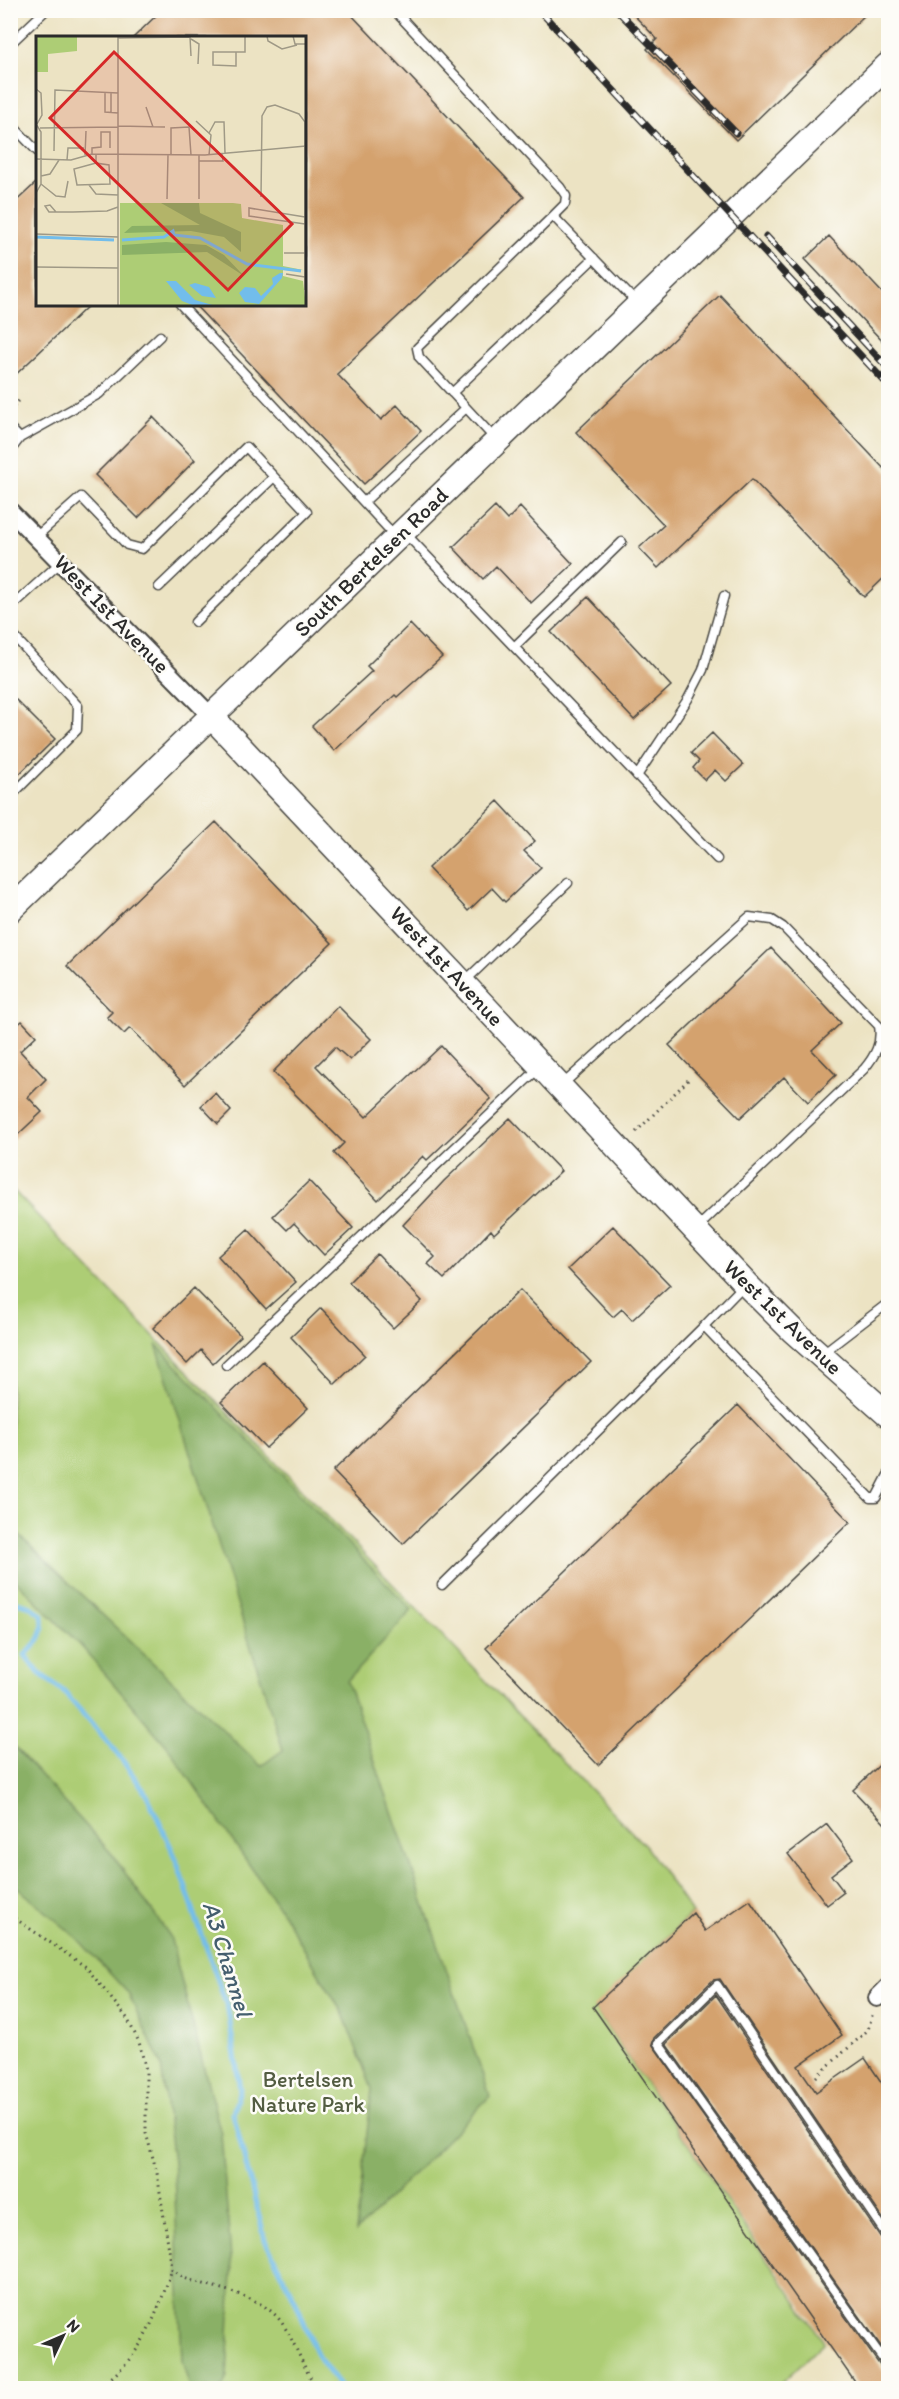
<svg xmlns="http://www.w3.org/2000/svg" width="899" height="2399" font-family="Itim,sans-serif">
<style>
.green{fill:#adcd75;stroke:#6c7c50;stroke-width:1.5}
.forest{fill:#8ab066;stroke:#5a6e48;stroke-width:1.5}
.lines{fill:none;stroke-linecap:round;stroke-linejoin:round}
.stream{stroke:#72bdeb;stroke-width:5}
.building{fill:#d4a26e}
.lane-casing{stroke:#484742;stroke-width:11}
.street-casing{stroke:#484742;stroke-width:20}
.secondary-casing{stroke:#484742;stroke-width:27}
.path{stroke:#484742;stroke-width:3;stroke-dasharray:1.5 4.5;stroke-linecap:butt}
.lane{stroke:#fff;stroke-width:8}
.street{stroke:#fff;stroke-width:16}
.secondary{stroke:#fff;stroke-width:24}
.rail-casing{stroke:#2b2b2b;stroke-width:7}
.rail{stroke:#fdfcf7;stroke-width:4.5;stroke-dasharray:14;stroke-linecap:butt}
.labels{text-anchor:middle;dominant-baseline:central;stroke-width:5;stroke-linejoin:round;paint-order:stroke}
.street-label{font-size:22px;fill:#2b2b2b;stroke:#fdfcf7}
.park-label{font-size:22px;fill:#525c41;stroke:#fdfcf7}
.water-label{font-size:24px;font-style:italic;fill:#445e6e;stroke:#fdfcf7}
.inset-river{fill:none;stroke:#72bdeb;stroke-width:3}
.inset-road{fill:none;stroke:#9f9986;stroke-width:1.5}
.view{fill:#d62828;fill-opacity:0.15;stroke:#d62828;stroke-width:3}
.inset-edge{fill:none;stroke:#2b2b2b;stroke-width:3}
</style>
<rect width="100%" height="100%" fill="#fdfcf7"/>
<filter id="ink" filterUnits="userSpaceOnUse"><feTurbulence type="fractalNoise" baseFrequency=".0167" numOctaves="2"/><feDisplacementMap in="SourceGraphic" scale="12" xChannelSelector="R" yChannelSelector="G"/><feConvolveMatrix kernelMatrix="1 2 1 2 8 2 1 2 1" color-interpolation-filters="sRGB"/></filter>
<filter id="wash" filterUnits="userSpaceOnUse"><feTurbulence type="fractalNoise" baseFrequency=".008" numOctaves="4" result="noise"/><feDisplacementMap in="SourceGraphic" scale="24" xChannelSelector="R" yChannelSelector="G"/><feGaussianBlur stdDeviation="1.35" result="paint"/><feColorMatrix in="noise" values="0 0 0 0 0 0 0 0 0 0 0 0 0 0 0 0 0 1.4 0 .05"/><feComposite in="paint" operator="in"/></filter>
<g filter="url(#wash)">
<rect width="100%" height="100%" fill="#ece3c3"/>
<!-- green -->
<path class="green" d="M11,1188L646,1847L692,1913L594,2008L824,2342L776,2388H11Z"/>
<!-- forest -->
<path class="forest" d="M156,1344L412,1610L347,1681L490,2096L356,2232L372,2089L343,2014L284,1915L167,1746L81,1646L11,1576V1521L19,1535L261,1766L283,1750Z
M10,1742L111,1853L170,1936L221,2134L232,2271L227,2377L222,2388H190L182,2361L174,2171L161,2064L128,1993L77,1938L11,1882Z"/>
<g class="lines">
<!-- stream -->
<path class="stream" d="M10,1600L28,1605L42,1615C46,1634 38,1643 25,1655L39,1673L63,1691L115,1750L147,1795L174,1854L228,2010L240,2089L233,2113L265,2240L296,2302L317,2355L341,2388"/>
</g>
<g id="blocks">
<!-- building -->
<path class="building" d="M162,10H347L524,197L337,374L381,420L397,405L421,431L364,484L194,304H304V38H133Z
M629,10H870L736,140L647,49L657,39Z
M38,181V304H90L10,380V207Z
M829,236L888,299V347L805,259Z
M720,295L888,473V574L864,597L752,479L658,568L639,548L664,525L576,432Z
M153,417L195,460L138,518L95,475Z
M495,507L507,520L520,507L573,564L531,603L496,566L483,579L453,547Z
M588,597L671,686L634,720L551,632Z
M410,624L442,657L397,697L395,695L334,751L312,726L372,671L367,666Z
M10,694L55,739L10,783Z
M712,733L743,765L726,781L715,770L705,780L693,768L699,761L691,753Z
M498,801L535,841L524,851L541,868L505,902L492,888L468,911L428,868Z
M216,822L332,943L185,1085L130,1028L124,1034L107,1017L112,1012L67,966Z
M771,948L841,1023L812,1050L836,1075L808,1102L784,1077L740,1118L669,1045Z
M338,1006L371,1039L350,1060L335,1047L316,1066L366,1117L441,1046L491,1099L427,1160L423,1156L378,1200L334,1153L344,1143L273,1072Z
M22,1021L36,1036L20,1051L46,1079L28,1097L42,1112L10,1142V1031Z
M215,1093L231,1111L218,1124L201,1106Z
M510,1118L561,1171L494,1234L491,1230L444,1279L428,1264L435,1257L403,1225L444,1181Z
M309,1181L353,1228L324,1255L294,1223L287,1230L273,1216Z
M613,1226L670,1285L632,1320L622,1309L613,1317L568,1269Z
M248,1229L296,1282L266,1309L218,1256Z
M377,1254L422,1301L393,1328L349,1282Z
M194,1288L241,1336L213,1363L201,1350L187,1364L153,1328Z
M520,1290L591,1362L403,1544L333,1471Z
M321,1308L365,1355L335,1384L291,1337Z
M263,1361L308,1408L266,1448L221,1402Z
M738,1405L850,1522L598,1765L486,1648Z
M888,1757V1827L853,1790Z
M827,1824L853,1858L831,1875L844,1892L827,1905L788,1854Z
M750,1900L842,2035L798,2066L816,2092L865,2058L888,2092V2226L720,1979L713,1980L654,2038L652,2044L883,2370L888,2372V2388H859L593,2007L693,1913L705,1931Z
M716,1995L883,2241L888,2243V2356L666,2044Z"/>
</g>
</g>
<g filter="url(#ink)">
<use href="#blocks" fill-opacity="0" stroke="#484742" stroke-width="1.5"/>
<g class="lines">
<defs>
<path id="lane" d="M394,10L560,187L566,196L565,204L553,216L637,303
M10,44L46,10
M10,123L38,152
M180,304L396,537
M452,393L594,258
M10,428L20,438
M497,441L419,357L417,348L553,216
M10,451L20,438L99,394L160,336
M364,502L466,408
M405,533L717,859
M37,536L81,497L127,545L142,549L246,447L307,512L195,622
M159,587L274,477
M10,608L61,562
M10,632L78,706L77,730L10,797
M514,647L622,542
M637,776L688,699L703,670L724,596
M465,981L568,883
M562,1085L749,917L772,920L783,927L879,1026C882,1043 875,1056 864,1069L697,1228
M744,1285L704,1326L870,1498H876L888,1475
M823,1353L888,1303
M226,1365L540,1067
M442,1585L704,1326
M888,2237L717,1985L658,2043L888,2366"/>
<path id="street" d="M10,511L211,716
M877,1998L888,1987"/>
<path id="secondary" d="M211,716L746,1284L793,1331L888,1415
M10,910L888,65"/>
</defs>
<!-- lane casing -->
<use href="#lane" class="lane-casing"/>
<!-- street casing -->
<use href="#street" class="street-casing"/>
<!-- secondary casing -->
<use href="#secondary" class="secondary-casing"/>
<!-- path -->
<path class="path" d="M10,411L20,399
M636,1132L691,1077
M10,1915L86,1967L127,2018L139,2042L146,2070V2133L157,2173L172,2269L184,2278C215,2289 262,2294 282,2323C296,2344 303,2368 317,2388
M816,2077L868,2030L873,2012
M97,2388C141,2360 156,2317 172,2269"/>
<!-- lane -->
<use href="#lane" class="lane"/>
<!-- street -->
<use href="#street" class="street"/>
<!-- secondary -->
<use href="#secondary" class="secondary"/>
<defs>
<path id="rail" d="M539,10L888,385
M617,10L736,133
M766,236L888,368"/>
</defs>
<!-- rail casing -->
<use href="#rail" class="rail-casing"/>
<!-- rail -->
<use href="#rail" class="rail"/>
</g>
</g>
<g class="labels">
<!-- street labels -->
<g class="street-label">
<text transform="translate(371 562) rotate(-44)">South Bertelsen Road</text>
<text transform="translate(112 614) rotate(46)">West 1st Avenue</text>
<text transform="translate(447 966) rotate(47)">West 1st Avenue</text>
<text transform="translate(783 1317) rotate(44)">West 1st Avenue</text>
</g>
<!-- park labels -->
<g class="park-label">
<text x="308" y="2079">Bertelsen<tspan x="308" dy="25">Nature Park</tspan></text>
</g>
<!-- water labels -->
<g class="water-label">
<text transform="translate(228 1959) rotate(73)">A3 Channel</text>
</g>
</g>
<!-- overview -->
<g transform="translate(36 36)">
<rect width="270" height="270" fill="#ece3c3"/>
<path d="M0,0H41V15L12,18V36H0ZM84,167H197L205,168L206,182L247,189V230L267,234H247V240L267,245L270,270H84Z" fill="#adcd75"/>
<path d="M125,167H163L164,177L205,196V216L188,201L155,195L88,197L96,190L164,189ZM130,206L170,209L188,219L208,240L171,216L86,219V209Z" fill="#8ab066"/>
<path d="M244,237H247L246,242L223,268L209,266L203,257L209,251L219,252L225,260L237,248L236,242ZM130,245H140L159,264L180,270H159L146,265ZM159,247L173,251L180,262L166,260L153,249Z" fill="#72bdeb"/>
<path class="inset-river" d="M0,201L78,204M86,204L128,201L137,195L138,199L164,202L211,228L265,235"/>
<path class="inset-road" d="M231,0L232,5L246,13L261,9M257,0L259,8H270M82,2L154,1L155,20M155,3L163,8L162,28M200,16V30L177,29V16H209V0M0,53L5,57L6,79L1,88M69,57V76L82,77M110,71L117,91M75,77V57M160,85L175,99L173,119M0,88L5,96V148L0,157M82,90L129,91M4,92L82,91M173,97L179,86H188L189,117M18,115L19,54L82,57M56,118V112L65,111V96H74V112M49,119L50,95M135,119V92L153,91L155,119M163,119V125H187L186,118M0,123L35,124L56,118L169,119L270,110M31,124L32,112H48M163,125V163M60,127L38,133L41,149L74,148L73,129L60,127V118M5,140L14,138L23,124M5,148L20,160L29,161L32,145M53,149L60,158L82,159M225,161L226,80L231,71L239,69L263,78L269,86V254M131,163L132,119M20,176L14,169L9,170L13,176H37L71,175L82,171M269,181L213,172V180L269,188M0,198L82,201M248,217H269M0,231L82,232M250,238L269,241M82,270V0"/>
<path class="view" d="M78,16L256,188L192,254L14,82Z"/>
<rect width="270" height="270" class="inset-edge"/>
</g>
<!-- margin -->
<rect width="899" height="2399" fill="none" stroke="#fdfcf7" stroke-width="36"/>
<!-- north arrow -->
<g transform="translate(63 2336) rotate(46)" stroke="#fdfcf7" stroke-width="4.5" paint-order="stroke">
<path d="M0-4.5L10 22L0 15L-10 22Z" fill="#2b2b2b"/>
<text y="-9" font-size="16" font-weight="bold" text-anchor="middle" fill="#2b2b2b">N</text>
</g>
</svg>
